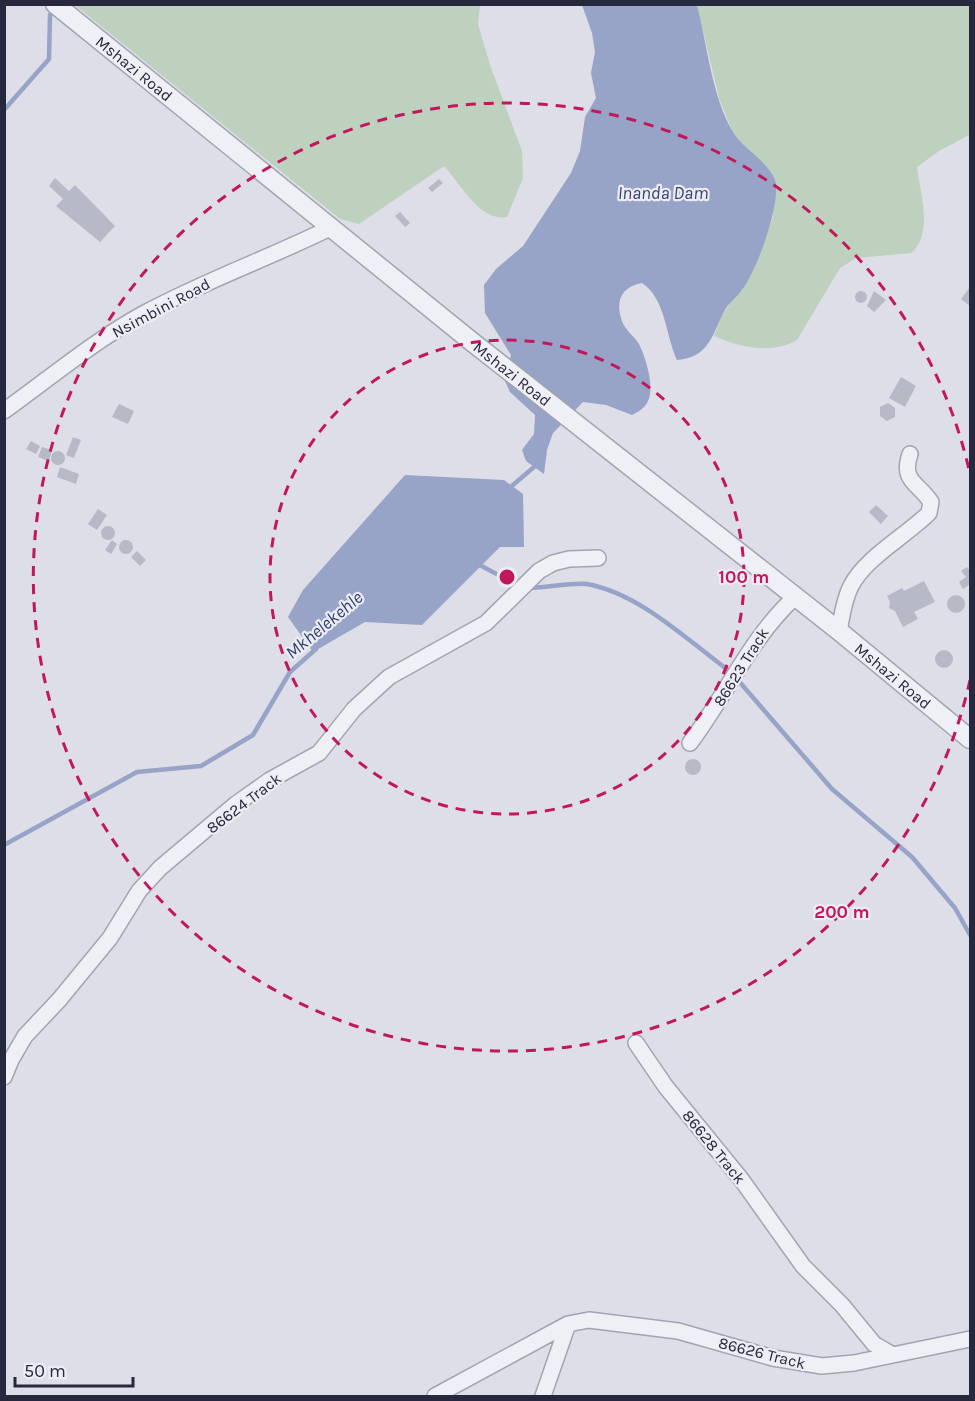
<svg xmlns="http://www.w3.org/2000/svg" width="975" height="1401" font-family="Karla,sans-serif">
<style>
.green{fill:#bed0be}
.water{fill:#97a3c7}
.lines{fill:none;stroke-linecap:round;stroke-linejoin:round}
.stream{stroke:#97a3c7;stroke-width:4.5}
.building{fill:#b7b9c6}
.minor-casing{stroke:#a2a4b1;stroke-width:18}
.tertiary-casing{stroke:#a2a4b1;stroke-width:21}
.minor{stroke:#eff0f5;stroke-width:15}
.tertiary{stroke:#eff0f5;stroke-width:18}
.ring{fill:none;stroke:#c2185b;stroke-width:3;stroke-dasharray:10 8}
.labels{text-anchor:middle;dominant-baseline:central;stroke-width:4.5;stroke-linejoin:round;paint-order:stroke}
.street-label{font-size:16px;fill:#26293d;stroke:#ecedf4}
.water-label{font-size:18px;font-style:italic;fill:#313e70;stroke:#ecedf4}
.centre{fill:#c2185b;stroke:#ecedf4;stroke-width:3}
.ring-label{font-size:18px;text-anchor:middle;font-weight:bold;fill:#c2185b;stroke:#ecedf4;stroke-width:4.5;stroke-linejoin:round;paint-order:stroke}
</style>
<rect width="100%" height="100%" fill="#dddee7"/>
<!-- green -->
<path class="green" d="M75,5H480L478,24L490,65L522,151L523,178L507,217C480,222 460,183 444,166L359,224L340,219Z
M697,5H970V131L969,135L939,151L917,167C920,193 934,233 911,253L856,258L840,268L797,340C771,355 739,347 714,336L721,318L733,298L741,291L753,269L773,217L774,179L733,133L719,98Z"/>
<!-- water -->
<path class="water" d="M582,5H697C707,44 712,97 733,132C743,149 768,161 775,180C782,201 756,274 741,291C736,298 731,301 726,308C712,333 711,357 677,360C665,334 666,299 642,283C621,287 615,301 622,321C625,330 634,336 639,344C646,359 658,393 644,407C641,410 636,413 632,415L606,405L583,402L553,433L547,450L544,474L526,461L522,450L534,434L535,415L510,392L504,379L511,355L485,313L484,285L496,269L523,246L571,173L580,151L585,117L596,98L591,73L595,52L592,33Z
M405,475L504,480L523,494L524,547H500L422,625L365,622L313,652L288,617L303,590Z"/>
<g class="lines">
<!-- stream -->
<path class="stream" d="M4,110L49,59L50,15
M507,490L534,467
M476,563L519,586
M527,588C542,588 575,582 587,584C641,594 688,641 732,673
M737,679L832,789L912,857L955,908L970,935
M4,845L137,772L201,766L253,735L290,672L316,649"/>
</g>
<!-- building -->
<path class="building" d="M55,178L69,191L75,185L115,226L100,242L56,206L63,199L49,186Z
M439,179L443,183L432,192L428,188Z
M400,212L410,223L405,227L395,216Z
M970,287V306L961,299Z
M874,291L886,300L874,312L867,306Z
M855 297a6 6 0 1 1 12 0a6 6 0 1 1-12 0Z
M901,377L916,386L905,407L889,398Z
M888,403L895,408V417L887,421L880,416V407Z
M119,404L134,411L128,424L112,417Z
M73,437L81,440L74,458L66,455Z
M31,441L40,446L36,454L26,449Z
M42,447L52,450L49,461L38,457Z
M51 458a7 7 0 1 1 14 0a7 7 0 1 1-14 0Z
M60,467L79,474L76,484L57,477Z
M876,505L888,516L881,524L869,512Z
M98,509L107,515L97,530L88,524Z
M101 533a7 7 0 1 1 14 0a7 7 0 1 1-14 0Z
M119 547a7 7 0 1 1 14 0a7 7 0 1 1-14 0Z
M112,540L117,544L111,554L105,550Z
M137,551L146,560L140,566L131,557Z
M967,567L970,571V584L963,589L959,582L966,577L961,571Z
M924,581L935,602L914,612L918,619L903,627L895,611L889,608L890,602L887,596L902,588L904,591Z
M947 604a9 9 0 1 1 18 0a9 9 0 1 1-18 0Z
M935 659a9 9 0 1 1 18 0a9 9 0 1 1-18 0Z
M685 767a8 8 0 1 1 16 0a8 8 0 1 1-16 0Z"/>
<g class="lines">
<defs>
<path id="minor" d="M4,411C50,378 94,341 143,314C204,281 269,258 330,228
M839,631C842,616 844,599 851,586C865,558 907,535 929,513L931,502C917,482 901,481 910,454
M690,743C727,694 750,638 796,596
M636,1043L666,1087L741,1179L803,1266L842,1305L874,1344L891,1354
M4,1077L11,1060L25,1036L59,1000L110,938L139,891L160,868L236,804L270,780L319,753L354,709L389,677L486,623L539,571L553,563L569,559L598,558
M435,1396L568,1324L589,1320L678,1331L773,1358L822,1366L854,1363L970,1339
M543,1396L568,1324"/>
<g id="tertiary">
<path id="s1" d="M55,4L471,341L839,631L970,739"/>
</g>
</defs>
<!-- minor casing -->
<use href="#minor" class="minor-casing"/>
<!-- tertiary casing -->
<use href="#tertiary" class="tertiary-casing"/>
<!-- minor -->
<use href="#minor" class="minor"/>
<!-- tertiary -->
<use href="#tertiary" class="tertiary"/>
</g>
<!-- distance rings -->
<g class="ring">
<circle cx="507" cy="577" r="237"/>
<path d="M970 680A474 474 0 1 1 970 474"/>
</g>
<g class="labels">
<!-- street labels -->
<g class="street-label">
<text stroke="none"><textPath href="#s1" startOffset="102">Mshazi Road</textPath></text>
<text transform="translate(161 308) rotate(-28)">Nsimbini Road</text>
<text stroke="none"><textPath href="#s1" startOffset="588">Mshazi Road</textPath></text>
<text transform="translate(741 667) rotate(-58)">86623 Track</text>
<text stroke="none"><textPath href="#s1" startOffset="1074">Mshazi Road</textPath></text>
<text transform="translate(244 803) rotate(-37)">86624 Track</text>
<text transform="translate(714 1147) rotate(51)">86628 Track</text>
<text transform="translate(762 1353) rotate(14)">86626 Track</text>
</g>
<!-- water labels -->
<g class="water-label">
<text x="663" y="193">Inanda Dam</text>
<text transform="translate(324 625) rotate(-40)">Mkhelekehle</text>
</g>
</g>
<circle cx="507" cy="577" r="9" class="centre"/>
<g class="ring-label">
<text x="744" y="583">100 m</text>
<text x="842" y="918">200 m</text>
</g>
<!-- border -->
<rect width="975" height="1401" fill="none" stroke="#26293d" stroke-width="12"/>
<!-- scale -->
<path d="M15 1377v9h118v-9" fill="none" stroke="#26293d" stroke-width="3"/>
<text x="24" y="1377" font-size="18" fill="#26293d" stroke="#ecedf4" stroke-width="4.5" paint-order="stroke">50 m</text>
</svg>
